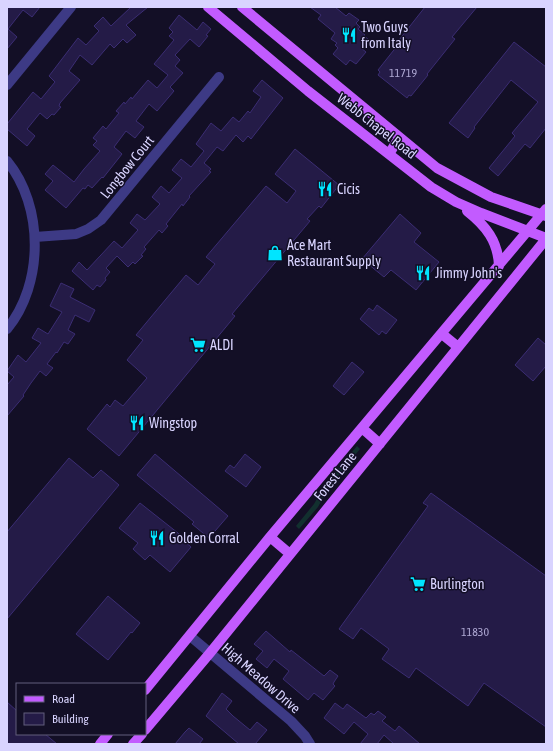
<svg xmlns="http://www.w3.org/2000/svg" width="553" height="751" font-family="'Asap Condensed',sans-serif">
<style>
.green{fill:#12302f}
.building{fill:#241b47;stroke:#3b2d73}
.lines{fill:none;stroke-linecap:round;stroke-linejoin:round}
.minor{stroke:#3d3a85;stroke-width:10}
.major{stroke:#c25bff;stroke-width:10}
.labels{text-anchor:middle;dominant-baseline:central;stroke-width:3;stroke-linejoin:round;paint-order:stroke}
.number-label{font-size:12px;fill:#aca6d1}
.poi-label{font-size:14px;fill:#d9d4ff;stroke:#130f26;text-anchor:start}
.street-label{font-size:14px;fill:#d9d4ff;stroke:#130f26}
</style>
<rect width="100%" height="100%" fill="#130f26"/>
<!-- green -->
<path class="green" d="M357,446L360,449L329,487L318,507L299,529L296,526L314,504L326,483Z"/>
<!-- building -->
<path class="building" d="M7,7H40L32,17L23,10L8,29L17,37L7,49Z
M131,7H148L126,25L136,35L127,43L123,39L114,48L110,44L92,65L80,55L69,71L80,80L60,103L59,106L61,107L54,115L52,114L47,119L40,113L27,129L35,136L27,146L7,129V124L33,92L41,99L55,82L49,76L78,38L86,45L99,31L94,26L103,17L111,26Z
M310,7H335L346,16L349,13L359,20L356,23L360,27L358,29L365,35L364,36L368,39L361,48L366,52L356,64L350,60L346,65L333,54L338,48L335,45L337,43L331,39L335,33L318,19L321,15Z
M425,7H477L452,37L455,39L427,74L428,75L411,96L409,95L407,98L378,75L380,72L378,70L401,41L399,40Z
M179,15L197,30L203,22L211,29L206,35L208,36L199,47L190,39L175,55L180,60L175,66L183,73L170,87L174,91L157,111L149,104L136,121L144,127L135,138L126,131L114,147L122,154L103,178L102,177L92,188L88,185L85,189L83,188L66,208L45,190L53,181L45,174L53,165L74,182L84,169L100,151L93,145L97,141L93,138L103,126L106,129L119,113L116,111L124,102L125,104L131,97L132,99L148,80L157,88L168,75L154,64L174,40L169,36L173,32L169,28Z
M514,42L546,67V128L530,148L525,144L498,176L489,168L515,136L512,133L538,102L511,80L474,127L475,128L468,138L449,123Z
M262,80L283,98L251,139L248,136L243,142L236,135L223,151L217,147L204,163L211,169L209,171L211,172L189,196L190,197L183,206L182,204L166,224L168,226L162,233L159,230L144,247L146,249L141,255L143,256L135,264L133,262L128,267L117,256L106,268L110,272L105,278L106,280L100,287L97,285L93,290L72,271L79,262L87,270L114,241L122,248L138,230L130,223L137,214L145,220L160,204L152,197L161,186L169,193L182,178L172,170L181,159L191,167L204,151L196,144L211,123L221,131L233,117L239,122L248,111L250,113L261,97L253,91Z
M295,149L339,185L321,208L319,206L307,219L310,221L232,314L235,316L119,456L87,429L107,404L110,407L115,400L123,406L147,378L127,360L143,340L136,335L186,275L198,285L215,264L206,257L266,186L287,203L296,191L275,174Z
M400,214L421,233L414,242L439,262L416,290L391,270L384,277L362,259Z
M61,283L74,289L70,297L95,310L89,322L75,315L68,330L75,334L68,344L64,342L57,353L56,352L47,364L53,368L46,376L40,371L31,383L23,395L24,396L7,416V385L14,377L7,371L18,355L26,362L41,343L32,338L38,328L48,334L62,312L50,306Z
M377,305L397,320L386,334L382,331L379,335L360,319L369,308L373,311Z
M538,338L546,345V366L533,381L515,365Z
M352,362L364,372L344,395L333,386Z
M155,454L228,516L209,538L192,524L194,522L137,475Z
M245,454L261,467L246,487L225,471L230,465L234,468Z
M69,458L93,478L101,470L119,485L7,619V532Z
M431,493L546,576V727L484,683L468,706L416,668L409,678L382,659L389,649L361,628L353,639L339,629L428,506L423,503Z
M140,503L183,537L182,539L191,547L170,572L150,555L145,560L133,549L138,543L119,528Z
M108,596L140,623L132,633L131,632L108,660L76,634Z
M266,631L290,652L291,650L324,676L330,670L338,676L334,682L333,684L335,686L323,700L314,693L308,700L283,679L289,671L274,659L267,668L256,659L263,651L254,644Z
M222,693L232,701L226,709L233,716L250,730L257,722L267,730L255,744H239L206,716Z
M7,702L17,711V734H45L57,744H7Z
M335,703L343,709L347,704L366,718L371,713L374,715L378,711L386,717L382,721L395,731L399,726L420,744H394L384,735L377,744H360L368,734L354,722L344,734L324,718Z
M189,728L203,739L199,744H175L185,732Z"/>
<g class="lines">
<!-- minor -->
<path class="minor" d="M7,85L71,7
M7,161C44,206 44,284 7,329
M35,237L76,234L88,229L101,220L219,77
M190,636L291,721L305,736L310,744"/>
<!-- major -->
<path class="major" d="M208,7L308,91L431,187L456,202L481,213L546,238
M242,7L437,168L491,197L546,216
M389,154L399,138
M467,211C486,226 498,241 499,266
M442,334L458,347
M362,428L380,444
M270,537L290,554
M145,690L270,537L546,209
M145,730L210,653L546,239
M100,744L108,734
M133,744L142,734"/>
</g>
<!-- icons -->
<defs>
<symbol id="restaurant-bare" viewBox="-9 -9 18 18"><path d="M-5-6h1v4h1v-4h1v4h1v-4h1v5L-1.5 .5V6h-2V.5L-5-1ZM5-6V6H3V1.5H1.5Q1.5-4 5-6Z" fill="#00e5ff" stroke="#130f26" stroke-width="2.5" paint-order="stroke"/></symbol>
<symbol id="shop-bare" viewBox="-9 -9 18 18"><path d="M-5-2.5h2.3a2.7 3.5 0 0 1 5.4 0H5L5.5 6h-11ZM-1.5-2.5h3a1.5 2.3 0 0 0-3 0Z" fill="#00e5ff" stroke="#130f26" stroke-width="2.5" paint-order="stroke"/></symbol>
<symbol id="supermarket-bare" viewBox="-9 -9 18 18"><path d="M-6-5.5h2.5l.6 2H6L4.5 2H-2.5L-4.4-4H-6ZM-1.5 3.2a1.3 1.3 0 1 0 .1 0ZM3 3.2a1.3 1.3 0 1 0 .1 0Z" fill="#00e5ff" stroke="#130f26" stroke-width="2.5" paint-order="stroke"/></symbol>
</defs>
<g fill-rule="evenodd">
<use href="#restaurant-bare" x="338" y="24" width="22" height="22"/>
<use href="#restaurant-bare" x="314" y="178" width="22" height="22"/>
<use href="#shop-bare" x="264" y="242" width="22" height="22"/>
<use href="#restaurant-bare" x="412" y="262" width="22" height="22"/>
<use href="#supermarket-bare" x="187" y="334" width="22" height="22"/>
<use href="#restaurant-bare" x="126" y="412" width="22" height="22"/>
<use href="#restaurant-bare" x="146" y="527" width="22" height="22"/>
<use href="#supermarket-bare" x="407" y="573" width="22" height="22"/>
</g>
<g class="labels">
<!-- number labels -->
<g class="number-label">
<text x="403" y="73">11719</text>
<text x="475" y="632">11830</text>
</g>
<!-- poi labels -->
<g class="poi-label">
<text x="361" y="27">Two Guys<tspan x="361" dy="16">from Italy</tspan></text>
<text x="337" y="189">Cicis</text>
<text x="287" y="245">Ace Mart<tspan x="287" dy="16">Restaurant Supply</tspan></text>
<text x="435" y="273">Jimmy John's</text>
<text x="210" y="345">ALDI</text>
<text x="149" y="423">Wingstop</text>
<text x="169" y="538">Golden Corral</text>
<text x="430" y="584">Burlington</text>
</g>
<!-- street labels -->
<g class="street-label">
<text transform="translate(377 126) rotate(38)">Webb Chapel Road</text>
<text transform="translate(127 167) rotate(-51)">Longbow Court</text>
<text transform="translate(335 476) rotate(-51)">Forest Lane</text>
<text transform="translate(261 678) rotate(41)">High Meadow Drive</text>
</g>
</g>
<!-- border -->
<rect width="553" height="751" fill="none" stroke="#d9d4ff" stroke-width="16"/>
<!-- legend -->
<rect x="16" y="683" width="130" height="52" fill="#130f26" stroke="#625e7d"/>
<rect x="24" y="696" width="20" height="6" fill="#c25bff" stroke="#625e7d"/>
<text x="52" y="703" font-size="12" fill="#d9d4ff">Road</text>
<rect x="24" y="713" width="20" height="12" fill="#241b47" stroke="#625e7d"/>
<text x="52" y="723" font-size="12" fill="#d9d4ff">Building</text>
</svg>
